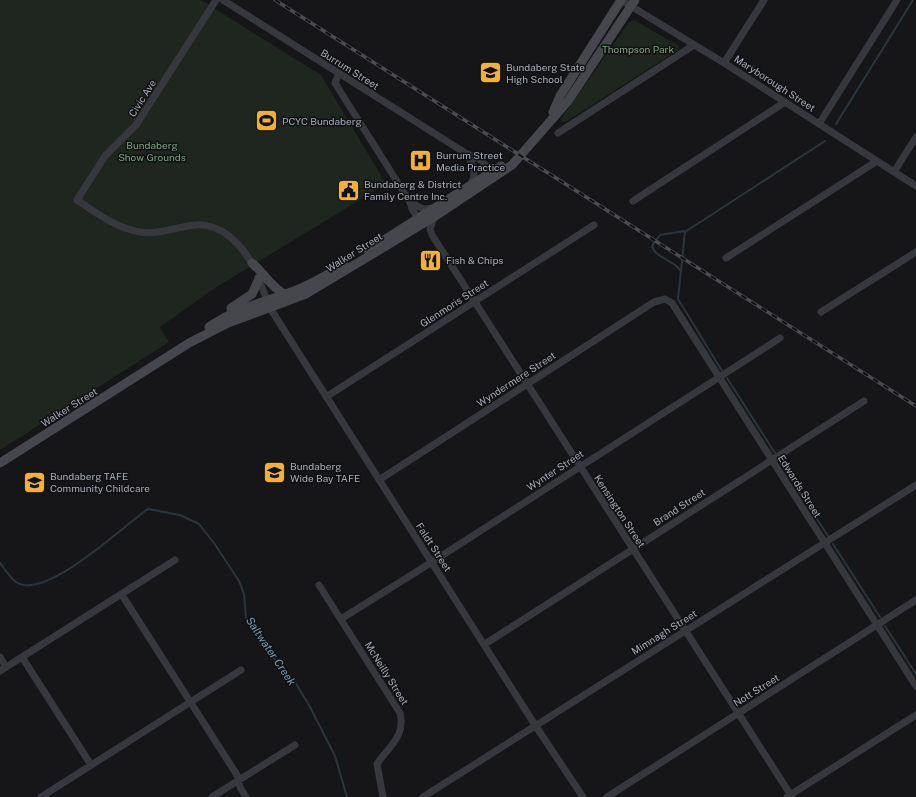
<svg xmlns="http://www.w3.org/2000/svg" width="916" height="797" font-family="'Public Sans',sans-serif">
<style>
.green{fill:#1e261f}
.lines{fill:none;stroke-linecap:round;stroke-linejoin:round}
.stream{stroke:#2c353c;stroke-width:2}
.minor{stroke:#37383d;stroke-width:7}
.secondary{stroke:#45474d;stroke-width:9}
.rail-casing{stroke:#4a4c52;stroke-width:3.5}
.rail{stroke:#111113;stroke-width:2;stroke-dasharray:6;stroke-linecap:butt}
.labels{text-anchor:middle;dominant-baseline:central;stroke-width:3;stroke-linejoin:round;paint-order:stroke}
.park-label{font-size:10px;fill:#7fa381;stroke:#111113}
.poi-label{font-size:10px;fill:#a8adb8;stroke:#111113;text-anchor:start}
.street-label{font-size:10px;fill:#a8adb8;stroke:#111113}
.water-label{font-size:11px;font-style:italic;fill:#7f9bb3;stroke:#111113}
</style>
<rect width="100%" height="100%" fill="#161618"/>
<!-- green -->
<path class="green" d="M0,0H201L321,75L386,184L215,288L160,327L169,342L0,450Z
M634,20L679,46L678,50L567,121L561,122V119L629,22Z"/>
<g class="lines">
<!-- stream -->
<path class="stream" d="M836,124L913,0
M680,270C674,260 655,258 652,246L660,235L684,231
M722,371L678,299L685,232L825,141
M727,378L775,453
M780,461L828,536
M833,544L880,617
M0,563C5,569 10,578 16,582C45,602 124,525 148,509L180,515L199,524L214,543L239,581L244,594L246,618L280,667L295,682L310,707L335,756L347,797
M885,626L916,674"/>
<!-- minor -->
<path class="minor" d="M216,0L136,125L105,156L77,200C96,213 116,228 140,232C159,235 176,227 195,225C222,223 242,245 254,267
M223,0L467,154L481,160L491,172V176
M621,0L724,63L916,186
M724,63L764,0
M339,73L335,83L338,88L410,202L412,209L418,218L422,219
M819,124L897,0
M558,133L694,45
M467,154C473,165 477,173 471,184
M894,172L916,137
M633,201L785,102
M410,202L423,209L434,208
M434,217L430,229L432,235L792,797
M726,258L877,161
M258,277L267,300
M270,308L535,725L583,797
M821,312L916,252
M326,397L594,225
M379,480L654,302L665,299L672,303L916,686
M319,585L400,713C406,737 388,747 377,764L383,797
M122,595L237,775L240,787L246,797
M341,619L432,562L780,338
M485,644L864,401
M0,657L6,667
M22,657L91,765
M0,671L175,560
M41,797L241,670
M212,797L295,745
M423,797L916,485
M607,797L916,600
M787,797L916,715"/>
<!-- secondary -->
<path class="secondary" d="M553,112L560,96L621,0
M368,250L501,166
M252,263C263,272 271,287 284,294
M231,308L252,294L259,279
M209,327C238,307 263,303 294,291C312,284 328,274 344,265
M0,463L189,343L228,323L306,294L434,217L512,165L568,101L635,0"/>
<defs>
<path id="rail" d="M275,0L916,406"/>
</defs>
<!-- rail casing -->
<use href="#rail" class="rail-casing"/>
<!-- rail -->
<use href="#rail" class="rail"/>
</g>
<!-- icons -->
<defs>
<symbol id="school-square" viewBox="-11 -11 22 22"><rect x="-9" y="-9" width="18" height="18" rx="4" fill="#f2b134" stroke="#111113"/><path d="M0-5L7-2L0 1L-7-2ZM-4 1L0 2.5L4 1V4Q0 6-4 4Z" fill="#111"/></symbol>
<symbol id="stadium-square" viewBox="-11 -11 22 22"><rect x="-9" y="-9" width="18" height="18" rx="4" fill="#f2b134" stroke="#111113"/><path d="M0-5a6.5 5 0 1 0 0 10a6.5 5 0 1 0 0-10ZM-3.5-1.8h7v3.6h-7Z" fill="#111"/></symbol>
<symbol id="hospital-square" viewBox="-11 -11 22 22"><rect x="-9" y="-9" width="18" height="18" rx="4" fill="#f2b134" stroke="#111113"/><path d="M-5-5h3v3.5h4V-5h3V5h-3V1.5h-4V5h-3Z" fill="#111"/></symbol>
<symbol id="civic-square" viewBox="-11 -11 22 22"><rect x="-9" y="-9" width="18" height="18" rx="4" fill="#f2b134" stroke="#111113"/><path d="M-.6-6.5H3V-4.5H.6V-3L4-1V1h2V6H-6V1h2V-1L-.6-3ZM-1.2 2.5V6h2.4V2.5Z" fill="#111"/></symbol>
<symbol id="restaurant-square" viewBox="-11 -11 22 22"><rect x="-9" y="-9" width="18" height="18" rx="4" fill="#f2b134" stroke="#111113"/><path d="M-5-6h1v4h1v-4h1v4h1v-4h1v5L-1.5 .5V6h-2V.5L-5-1ZM5-6V6H3V1.5H1.5Q1.5-4 5-6Z" fill="#111"/></symbol>
<symbol id="university-square" viewBox="-11 -11 22 22"><rect x="-9" y="-9" width="18" height="18" rx="4" fill="#f2b134" stroke="#111113"/><path d="M0-5L7-2L0 1L-7-2ZM-4 1L0 2.5L4 1V4Q0 6-4 4Z" fill="#111"/></symbol>
</defs>
<g fill-rule="evenodd">
<use href="#school-square" x="478" y="60" width="25" height="25"/>
<use href="#stadium-square" x="254" y="108" width="25" height="25"/>
<use href="#hospital-square" x="408" y="148" width="25" height="25"/>
<use href="#civic-square" x="336" y="178" width="25" height="25"/>
<use href="#restaurant-square" x="418" y="248" width="25" height="25"/>
<use href="#university-square" x="262" y="460" width="25" height="25"/>
<use href="#school-square" x="22" y="470" width="25" height="25"/>
</g>
<g class="labels">
<!-- park labels -->
<g class="park-label">
<text x="638" y="49">Thompson Park</text>
<text x="152" y="145">Bundaberg<tspan x="152" dy="12">Show Grounds</tspan></text>
</g>
<!-- poi labels -->
<g class="poi-label">
<text x="506" y="67">Bundaberg State<tspan x="506" dy="12">High School</tspan></text>
<text x="282" y="121">PCYC Bundaberg</text>
<text x="436" y="155">Burrum Street<tspan x="436" dy="12">Media Practice</tspan></text>
<text x="364" y="184">Bundaberg &amp; District<tspan x="364" dy="12">Family Centre Inc.</tspan></text>
<text x="446" y="260">Fish &amp; Chips</text>
<text x="290" y="466">Bundaberg<tspan x="290" dy="12">Wide Bay TAFE</tspan></text>
<text x="50" y="476">Bundaberg TAFE<tspan x="50" dy="12">Community Childcare</tspan></text>
</g>
<!-- street labels -->
<g class="street-label">
<text transform="translate(350 69) rotate(32)">Burrum Street</text>
<text transform="translate(775 83) rotate(33)">Maryborough Street</text>
<text transform="translate(142 98) rotate(-58)">Civic Ave</text>
<text transform="translate(354 252) rotate(-32)">Walker Street</text>
<text transform="translate(454 303) rotate(-33)">Glenmoris Street</text>
<text transform="translate(516 379) rotate(-33)">Wyndermere Street</text>
<text transform="translate(69 407) rotate(-32)">Walker Street</text>
<text transform="translate(555 470) rotate(-33)">Wynter Street</text>
<text transform="translate(800 486) rotate(58)">Edwards Street</text>
<text transform="translate(679 507) rotate(-33)">Brand Street</text>
<text transform="translate(620 511) rotate(57)">Kensington Street</text>
<text transform="translate(434 547) rotate(57)">Faldt Street</text>
<text transform="translate(664 632) rotate(-32)">Mimnagh Street</text>
<text transform="translate(387 673) rotate(58)">McNeilly Street</text>
<text transform="translate(756 690) rotate(-32)">Nott Street</text>
</g>
<!-- water labels -->
<g class="water-label">
<text transform="translate(271 651) rotate(56)">Saltwater Creek</text>
</g>
</g>
</svg>
